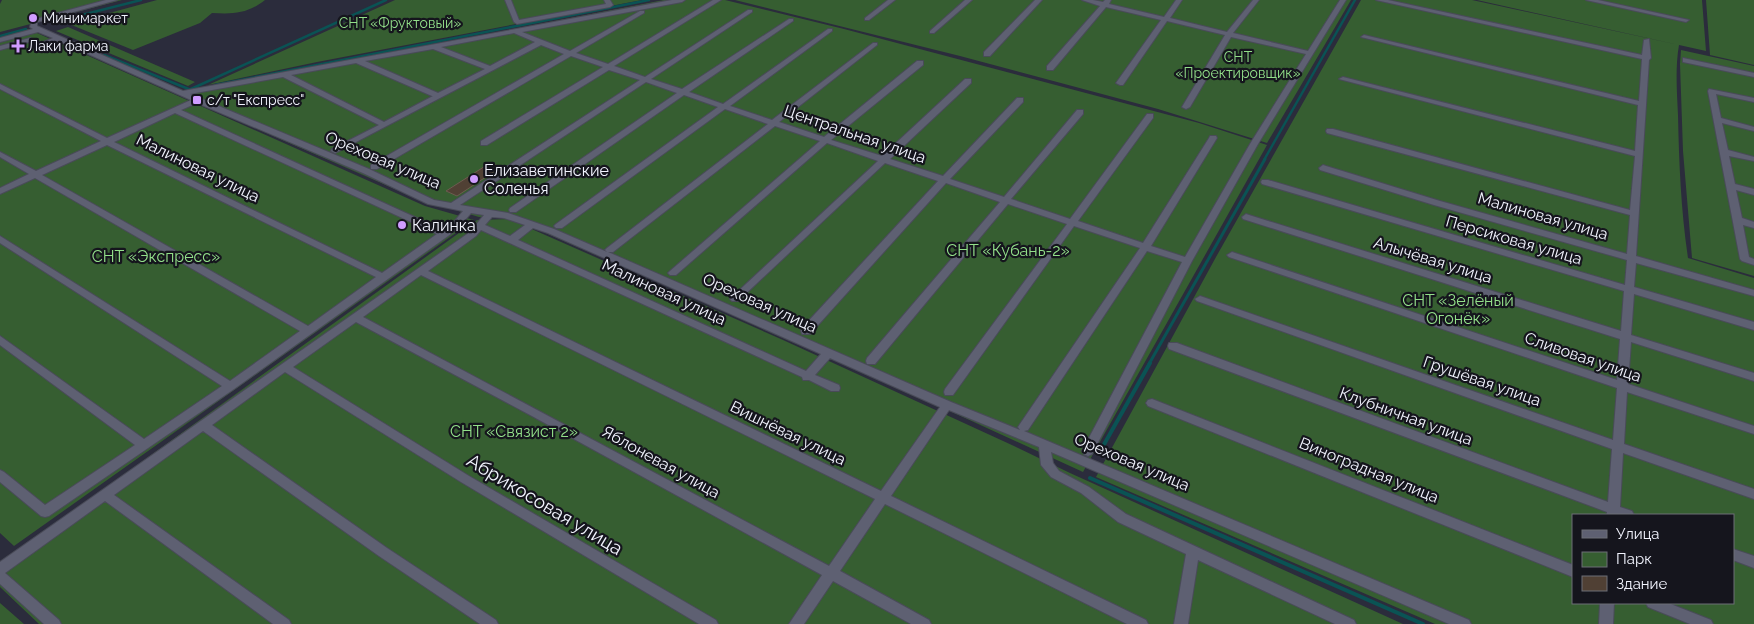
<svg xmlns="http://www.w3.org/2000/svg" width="1754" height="624" font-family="Raleway,sans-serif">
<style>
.green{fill:#365e31;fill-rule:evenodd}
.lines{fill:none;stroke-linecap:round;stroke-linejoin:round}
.stream-far2{stroke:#0a5354;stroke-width:2.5}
.stream-far1{stroke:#0a5354;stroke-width:3}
.stream{stroke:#0a5354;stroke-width:4}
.building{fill:#504034;stroke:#6c5b4f}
.minor-casing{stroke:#494b58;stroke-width:2}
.minor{fill:#5e6072;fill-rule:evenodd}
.poi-dot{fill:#d09dff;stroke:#15151d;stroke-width:2}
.labels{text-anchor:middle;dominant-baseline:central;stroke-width:4.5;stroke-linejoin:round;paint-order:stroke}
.far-poi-label{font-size:14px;fill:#f2f4fe;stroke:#15151d;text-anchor:start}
.far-park-label{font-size:14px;fill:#93e08a;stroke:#15151d}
.street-label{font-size:16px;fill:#f2f4fe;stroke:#15151d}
.poi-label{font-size:16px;fill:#f2f4fe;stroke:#15151d;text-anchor:start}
.park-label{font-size:16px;fill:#93e08a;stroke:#15151d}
.near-street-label{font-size:19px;fill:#f2f4fe;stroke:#15151d}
</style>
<rect width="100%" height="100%" fill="#2b2c3c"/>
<!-- green -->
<path class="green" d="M2,0H122L0,32V4Z
M157,0H265C247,14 234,14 212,13L200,23L133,50L69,24Z
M395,0H642L317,62L208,85Z
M664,0H725L844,29L1199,123L1267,145L1083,472L856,368L507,216L479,217L418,199L177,94Z
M735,0H1351L1267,143L1158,109L960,56Z
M1361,0H1472L1679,45C1675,68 1677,92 1678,115C1679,163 1681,211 1688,258L1754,278V624H1435L1096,477L1216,257ZM1573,515H1733V603H1573Z
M1477,0H1702L1706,51Z
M1706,0H1754V65L1710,55Z
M68,27L195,82L188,86L56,31Z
M28,29L425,206L474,220L14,546L0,533V37Z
M1681,50L1754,66V276L1692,258L1683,151L1680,64Z
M509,219L783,340L1014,446L1070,473L1403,624H39L0,587V564L477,220Z
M0,603L24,624H0Z"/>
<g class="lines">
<!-- stream-far2 -->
<path class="stream-far2" d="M54,22L141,0
M0,36L26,29
M104,55L191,90
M215,85L649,0
M191,89L386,0
M1264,160L1355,0"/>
<!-- stream-far1 -->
<path class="stream-far1" d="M1149,364L1265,159"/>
<!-- stream -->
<path class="stream" d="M1102,448L1150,363
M1090,478L1423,624"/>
</g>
<!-- building -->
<path class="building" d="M490,163L501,167L457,196L446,191Z"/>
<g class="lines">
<defs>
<path id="minor" d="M106,0H117L37,22V26L183,91L672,0H685L682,2L522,32L570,51L640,11H644V13L576,53L608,64L713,0H721L614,66L645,77L748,10H752V12L651,79L682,89L789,19H793V21L689,92L723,104L828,29H832V31L730,106L772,120L873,43H877V45L779,122L824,137L917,61H923V65L831,140L882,156L965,79H971V83L890,159L943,176L1017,98H1023V102L950,179L1004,197L1077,110H1083V114L1011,199L1070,219L1147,114H1153V118L1078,221L1143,243L1209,138L1210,136H1216L1217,138L1151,246L1185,257L1250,144L1306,54L1231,37L1190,107L1186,109L1182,107L1225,35L1167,21L1123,85H1120L1116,83L1161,20L1106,7L1053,70H1047V66L1100,6L1082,0H1093L1103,2L1105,0H1111L1109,4L1164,17L1176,0H1182L1170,18L1227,32L1253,0H1259L1233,33L1308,51L1340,0H1346L1258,144L1192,261L1092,454L1088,456L1084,454L1082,451L1182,262L1147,251L1028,430L1024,431L1469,620L1471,624H1449L1051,452L1053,463L1059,471L1089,487L1126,514L1354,620L1356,624H1335L1198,560L1188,624H1174L1186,554L1118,522L1081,493L1051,477L1041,465L1039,447L949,410L891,496L1146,620L1148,624H1127L885,504L840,571L929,620L931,624H911L833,581L804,624H789L822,575L532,416L356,322L293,367L469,476L716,620L718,624H699L461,482L285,372L212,425L387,548L496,620L498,624H480L379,556L203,431L114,495L289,620L291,624H273L105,501L5,573L59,620L61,624H44L0,584V562L470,232L484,215L471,213L459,227L448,236L234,389L49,516L45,517L41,516L0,482V470L4,472L45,505L135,445L0,345V336L144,439L222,386L0,243V236L230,381L300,331L35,178L0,194V188L29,174L0,157V152L36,171L101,141L0,89V84L107,138L191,100L59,41L41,47L29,42L0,50V46L30,38L41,43L53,38L38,32L0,42V38L33,29L30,27L32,20ZM514,33L535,42L490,66L441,47ZM541,45L564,54L371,165V169H377L571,56L603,67L481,141V145H487L609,70L640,80L451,203L434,200L369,169L190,94L283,77L379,125L332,149L331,151L335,153ZM433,49L485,69L438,93L365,61ZM356,63L432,96H433L384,122L291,75ZM646,82L677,93L510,208L509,210L510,212H516L684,95L718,107L556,224L554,226L556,228H562L725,109L768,124L607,248L605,250L607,252L554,229L508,213L460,205ZM197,103L363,173L428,204L463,211L453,223L443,230L181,110ZM175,113L437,234L382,273L114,142ZM775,126L820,141L670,271L668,273L670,275H676L827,143L878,161L732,297L730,299L732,301H738L885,163L938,181L802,328L801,331L802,334H810L946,183L1000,202L867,358L866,361L867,364H875L1008,204L1067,224L945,389L944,392L945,395H953L1074,226L1140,248L1020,424L1018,427L1020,430L951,402L608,252H613ZM107,145L376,277L308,326L42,175ZM492,217L504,218L525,225L510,236L485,225ZM533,228L548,233L821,354L806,371L518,240ZM481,230L802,377L803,380H809L831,391H839L840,388L839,385L815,375L830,358L940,407L881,491L428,271L476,236ZM421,275L875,499L829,566L363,317Z
M505,0H511L519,20L606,4L604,0H610L613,5L610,7L517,24L514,22Z
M888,0H895L869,20H865V18Z
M965,0H972L934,33H930V31Z
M1035,0H1042L990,56H984V52Z
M1376,0H1388L1642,55L1644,40L1649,39L1651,58L1649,60L1636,256L1754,290V296L1636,263L1634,287L1754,322V330L1634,294L1631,335L1754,373V381L1631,342L1628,384L1754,426V434L1627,392L1624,444L1754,489V499L1623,453L1620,507L1632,511L1634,515H1607V512L1169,349L1168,346L1169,343H1177L1608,502L1612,449L1197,301L1195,299L1200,296L1203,297L1613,440L1617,388L1229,257L1227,255L1232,252L1235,253L1617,380L1620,339L1243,219L1242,217L1246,214L1249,215L1621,331L1624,291L1262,184L1261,182L1262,180H1268L1625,285L1627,260L1434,205L1320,170L1319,168L1323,165L1326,166L1440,201L1627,254L1630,215L1327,133L1326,131L1327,129H1333L1630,210L1635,156L1339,79L1343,77L1635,151L1638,105L1361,37L1364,35L1639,101L1642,59Z
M1586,0H1598L1689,20L1686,22Z
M1683,58L1754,73V77L1683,62Z
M1709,89L1754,98V102L1716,94L1721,118L1754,127V131L1722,123L1728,150L1754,157V161L1729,156L1735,184L1754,189V195L1736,190L1742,218L1754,222V228L1743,225L1749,257L1754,259V265L1742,261L1740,259L1708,91Z
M1152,399L1573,565V577L1148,406L1146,403L1148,400Z
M1733,549L1754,556V568L1733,560Z
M1600,603H1614L1613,624H1599Z
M1646,603H1668L1711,620L1713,624H1690L1648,607Z"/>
</defs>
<!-- minor casing -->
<use href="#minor" class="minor-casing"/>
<!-- minor -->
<use href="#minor" class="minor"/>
</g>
<!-- markers -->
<g class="poi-dot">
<circle cx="33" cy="18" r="5"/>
<path d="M15.5 38.5h5v5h5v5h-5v5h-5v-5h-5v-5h5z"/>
<rect x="192" y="95" width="10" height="10" rx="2.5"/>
<circle cx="474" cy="179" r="5"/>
<circle cx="402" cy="225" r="5"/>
</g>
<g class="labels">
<!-- far-poi labels -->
<g class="far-poi-label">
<text x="43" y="18">Минимаркет</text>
<text x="28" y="46">Лаки фарма</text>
<text x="207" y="100">с/т "Експресс"</text>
</g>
<!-- far-park labels -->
<g class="far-park-label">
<text x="400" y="23">СНТ «Фруктовый»</text>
<text x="1238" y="57">СНТ<tspan x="1238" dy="16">«Проектировщик»</tspan></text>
</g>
<!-- street labels -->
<g class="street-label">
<text transform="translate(855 134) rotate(19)">Центральная улица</text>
<text transform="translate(383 160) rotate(23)">Ореховая улица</text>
<text transform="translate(198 168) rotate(26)">Малиновая улица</text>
<text transform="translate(1543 216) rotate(16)">Малиновая улица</text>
<text transform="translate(1514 240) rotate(16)">Персиковая улица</text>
<text transform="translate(1433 260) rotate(17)">Алычёвая улица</text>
<text transform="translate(664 292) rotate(25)">Малиновая улица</text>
<text transform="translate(760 303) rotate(24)">Ореховая улица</text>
<text transform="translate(1583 357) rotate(19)">Сливовая улица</text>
<text transform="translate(1482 381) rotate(19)">Грушёвая улица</text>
<text transform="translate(1406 416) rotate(20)">Клубничная улица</text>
<text transform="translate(788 433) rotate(26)">Вишнёвая улица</text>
<text transform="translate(661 462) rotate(29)">Яблоневая улица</text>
<text transform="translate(1132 462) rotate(23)">Ореховая улица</text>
<text transform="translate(1369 470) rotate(22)">Виноградная улица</text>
</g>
<!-- poi labels -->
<g class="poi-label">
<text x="484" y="170">Елизаветинские<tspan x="484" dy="18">Соленья</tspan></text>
<text x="412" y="225">Калинка</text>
</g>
<!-- park labels -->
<g class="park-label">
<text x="1008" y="250">СНТ «Кубань-2»</text>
<text x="156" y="256">СНТ «Экспресс»</text>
<text x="1458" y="300">СНТ «Зелёный<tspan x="1458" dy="18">Огонёк»</tspan></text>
<text x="514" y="431">СНТ «Связист 2»</text>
</g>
<!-- near-street labels -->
<g class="near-street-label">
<text transform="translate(545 504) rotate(31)">Абрикосовая улица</text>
</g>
</g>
<!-- legend -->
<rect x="1572" y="514" width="162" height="90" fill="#15151d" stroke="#6d6e77"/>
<rect x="1582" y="530" width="25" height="8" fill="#5e6072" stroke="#6d6e77"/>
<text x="1616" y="539" font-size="15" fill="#f2f4fe">Улица</text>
<rect x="1582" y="552" width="25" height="15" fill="#365e31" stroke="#6d6e77"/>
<text x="1616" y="564" font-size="15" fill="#f2f4fe">Парк</text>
<rect x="1582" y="576" width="25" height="15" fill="#504034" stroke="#6d6e77"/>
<text x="1616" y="589" font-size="15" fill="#f2f4fe">Здание</text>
</svg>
